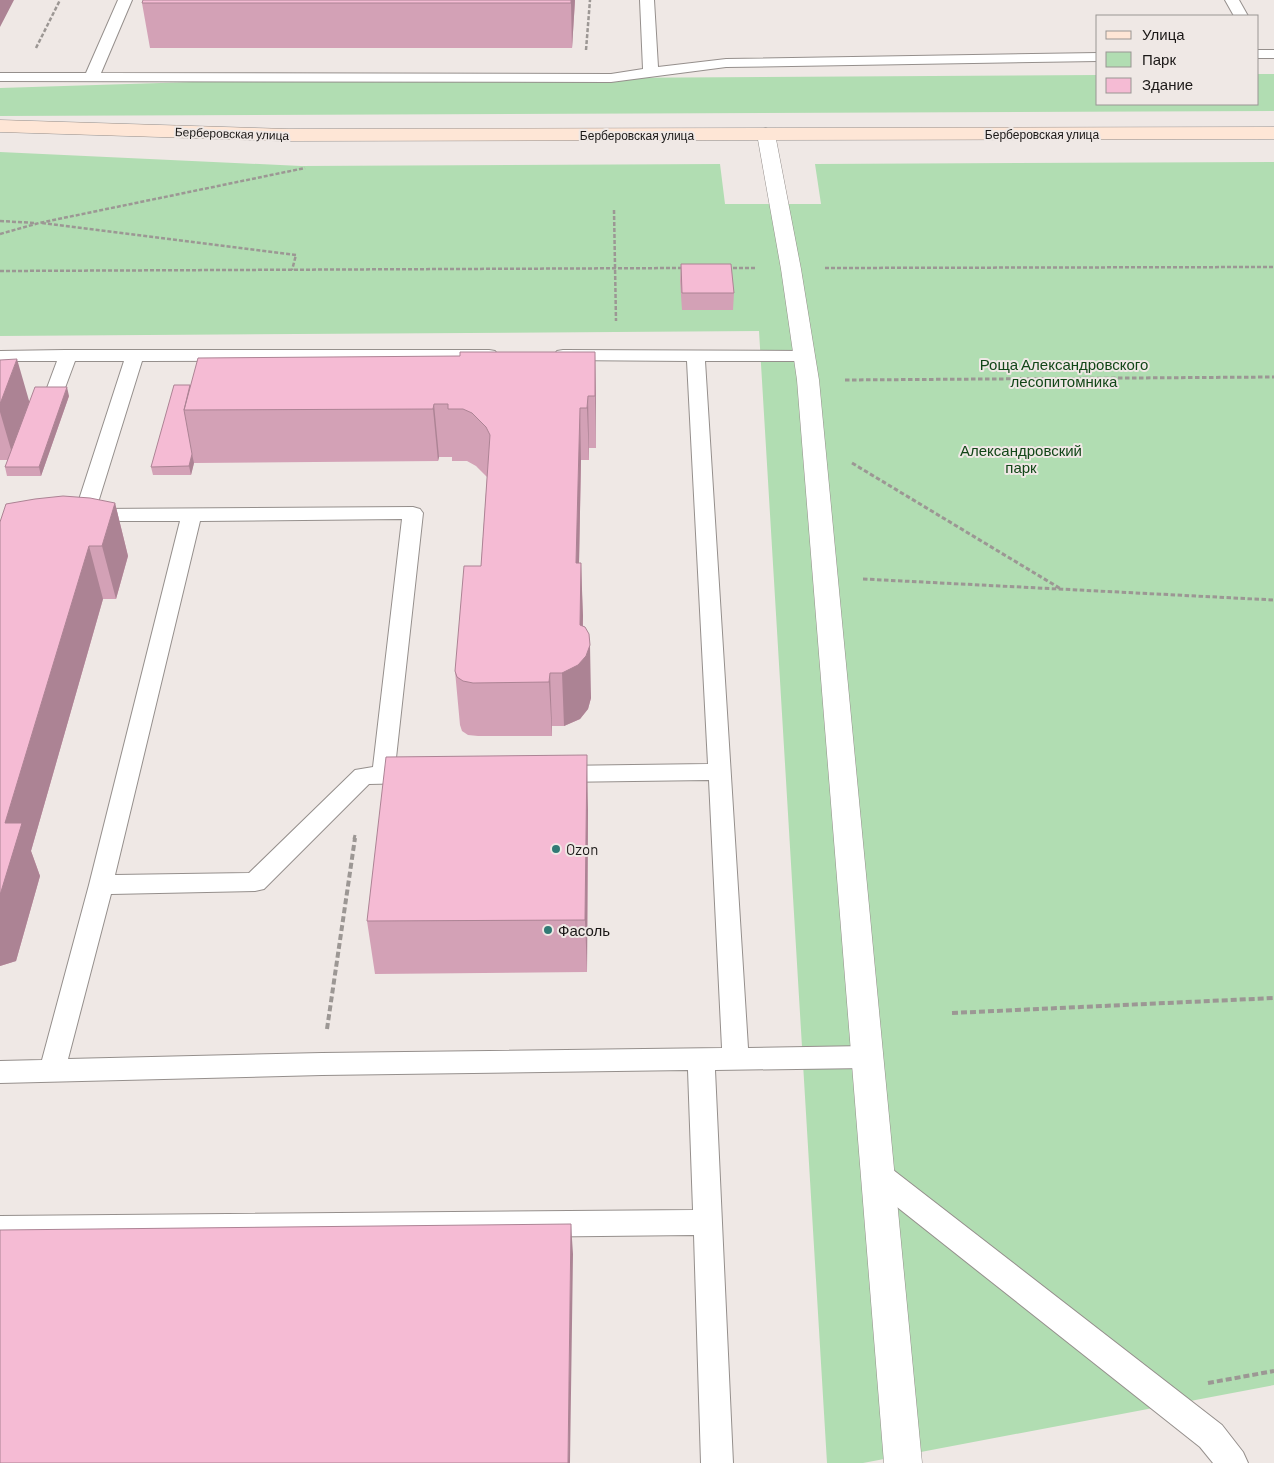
<svg xmlns="http://www.w3.org/2000/svg" width="1274" height="1463" font-family="Barlow,sans-serif">
<style>
.green{fill:#b1ddb2}
.lines{fill:none;stroke-linecap:round;stroke-linejoin:round}
.lane-casing{stroke:#958f8c;stroke-width:2}
.street-casing{stroke:#958f8c;stroke-width:1}
.secondary-casing{stroke:#958f8c;stroke-width:1}
.path-far2{stroke:#9c9794;stroke-width:2.5;stroke-dasharray:4 2;stroke-linecap:butt}
.path-far1{stroke:#9c9794;stroke-width:3;stroke-dasharray:4.5 2.5;stroke-linecap:butt}
.path{stroke:#9c9794;stroke-width:4;stroke-dasharray:6 3;stroke-linecap:butt}
.lane{fill:#fff;fill-rule:evenodd}
.street{fill:#fff;fill-rule:evenodd}
.secondary{fill:#fee6d6;fill-rule:evenodd}
.wall{fill:#d3a1b6}
.shaded-wall{fill:#ac8394}
.building{fill:#f5bbd4;stroke:#ac8394}
.poi-dot{fill:#317a75;stroke:#efe8e5;stroke-width:2}
.labels{text-anchor:middle;dominant-baseline:central;stroke-width:4;stroke-linejoin:round;paint-order:stroke}
.far-street-label{font-size:12px;fill:#1b1817;stroke:#efe8e5}
.park-label{font-size:15px;fill:#124618;stroke:#efe8e5}
.poi-label{font-size:15px;fill:#1b1817;stroke:#efe8e5;text-anchor:start}
</style>
<rect width="100%" height="100%" fill="#efe8e5"/>
<!-- green -->
<path class="green" d="M1258,74H1274V111L0,116V88L258,80L1098,75V104H1258Z
M0,152L301,166L720,164L725,204H821L815,164L1274,162V1385L863,1463H827L759,331L0,336Z"/>
<g class="lines">
<defs>
<path id="lane" d="M118,0H132L101,73L611,74L643,69L640,0H654L658,67L726,59L1098,53V61L726,67L611,82L0,81V73H86Z
M1225,0H1239L1248,16H1234Z
M1258,50H1274V58H1258Z
M65,350H489L495,351L498,355L495,359L489,360L142,361L96,509L413,507L420,509L423,513L395,767H414L422,769L426,775L422,781L414,783L369,784L264,889L255,891L111,894L68,1059L322,1053L722,1048L709,780L558,782L550,780L546,774L550,768L558,766L708,764L687,361L563,360L557,359L554,355L557,351L563,350L805,351L811,352L814,356L811,360L805,361H705L748,1048L867,1046L876,1049L880,1057L876,1065L867,1068L715,1070L733,1463H701L694,1235L0,1242V1216L693,1210L688,1070L322,1075L0,1083V1061L42,1060L89,885L180,521H84L77,519L74,515L124,361H75L62,396L60,400L53,402L46,400L44,396L57,361H0V351ZM402,519L373,767L355,770L249,873L115,875L200,521Z
M878,1163L888,1166L1222,1425L1243,1452L1248,1463H1213L1200,1447L868,1184L864,1175L868,1166Z"/>
<path id="street" d="M766,128L773,130L775,134L801,269L819,380L922,1463H884L797,380L781,269L757,134L759,130Z"/>
<path id="secondary" d="M0,120L288,129L1274,127V139L288,141L0,132Z"/>
</defs>
<!-- lane casing -->
<use href="#lane" class="lane-casing"/>
<!-- street casing -->
<use href="#street" class="street-casing"/>
<!-- secondary casing -->
<use href="#secondary" class="secondary-casing"/>
<!-- path-far2 -->
<path class="path-far2" d="M36,48L60,0
M586,50L590,0
M614,210L616,321
M0,221L36,223
M42,223L296,255L292,270
M0,234L39,223L305,168
M727,268H756
M825,268L1274,267
M0,271L683,268"/>
<!-- path-far1 -->
<path class="path-far1" d="M845,380L1274,377
M852,463L1061,589
M863,579L1274,600
M354,839L355,835"/>
<!-- path -->
<path class="path" d="M952,1013L1274,998
M327,1029L355,838
M1208,1383L1274,1371"/>
<!-- lane -->
<use href="#lane" class="lane"/>
<!-- street -->
<use href="#street" class="street"/>
<!-- secondary -->
<use href="#secondary" class="secondary"/>
</g>
<!-- wall -->
<path class="wall" d="M143,0H575L572,48H150L142,3Z
M681,264L734,293L733,310H682L680,281Z
M595,352L596,448H589V460H581L579,563H581L583,626L591,698L588,709L580,719L564,726H552V736H478L468,735L462,731L460,725L455,671L481,566L487,477L476,466L467,461H452V457H439L438,461L194,463L191,475H153L151,467L190,385L460,356Z
M0,360L29,402L69,396L41,476H7L5,467L8,460H0Z
M115,503L128,556L116,599H103L31,851L40,876L16,961L0,966V522Z
M588,809L587,972L375,974L367,921Z"/>
<!-- shaded-wall -->
<path class="shaded-wall" d="M0,0H14L0,27Z
M571,0H575L572,48L571,3Z
M595,352L596,403V448L595,396Z
M17,359L32,411L14,460L0,412V404Z
M67,387L69,396L41,476L39,467Z
M588,396L589,448V460L587,408Z
M434,404L439,457L438,461L433,409Z
M580,408L581,460L578,616L576,563Z
M192,454L194,463L191,475L189,466Z
M115,503L128,556L116,599L102,546Z
M89,546L103,599L31,851L40,876L16,961L0,966V895L5,823Z
M581,563L583,616L582,660L590,645L591,698L588,709L580,719L564,726L562,673L580,625Z
M550,673L552,726V736L549,682Z
M587,755L588,809L587,972L585,920Z
M571,1224L573,1254L570,1463H568Z"/>
<!-- building -->
<path class="building" d="M143,0H571V3H142Z
M681,264H731L734,293H682Z
M460,352H595V396H588L587,408H580L576,563H581L580,625L585,627L589,634L590,645L586,656L578,665L562,673H550L549,682L473,683L463,681L457,677L455,671L464,566H481L490,435L486,427L472,413L463,409H448V404H434L433,409L184,410L198,358L460,356Z
M17,359L0,404V360Z
M174,385H190L184,410L192,454L189,466L151,467Z
M35,387H67L39,467H5Z
M63,496L90,498L115,503L102,546H89L5,823H22L0,895V522L6,504L35,499Z
M587,755L585,920L367,921L386,757Z
M571,1224L568,1463H0V1230Z"/>
<!-- markers -->
<g class="poi-dot">
<circle cx="556" cy="849" r="5"/>
<circle cx="548" cy="930" r="5"/>
</g>
<g class="labels">
<!-- far-street labels -->
<g class="far-street-label">
<text transform="translate(232 133) rotate(2)">Берберовская улица</text>
<text x="1042" y="134">Берберовская улица</text>
<text x="637" y="135">Берберовская улица</text>
</g>
<!-- park labels -->
<g class="park-label">
<text x="1064" y="364">Роща Александровского<tspan x="1064" dy="17">лесопитомника</tspan></text>
<text x="1021" y="450">Александровский<tspan x="1021" dy="17">парк</tspan></text>
</g>
<!-- poi labels -->
<g class="poi-label">
<text x="566" y="849">Ozon</text>
<text x="558" y="930">Фасоль</text>
</g>
</g>
<!-- legend -->
<rect x="1096" y="15" width="162" height="90" fill="#efe8e5" stroke="#9a9593"/>
<rect x="1106" y="31" width="25" height="8" fill="#fee6d6" stroke="#9a9593"/>
<text x="1142" y="40" font-size="15" fill="#1b1817">Улица</text>
<rect x="1106" y="52" width="25" height="15" fill="#b1ddb2" stroke="#9a9593"/>
<text x="1142" y="65" font-size="15" fill="#1b1817">Парк</text>
<rect x="1106" y="78" width="25" height="15" fill="#f5bbd4" stroke="#9a9593"/>
<text x="1142" y="90" font-size="15" fill="#1b1817">Здание</text>
</svg>
